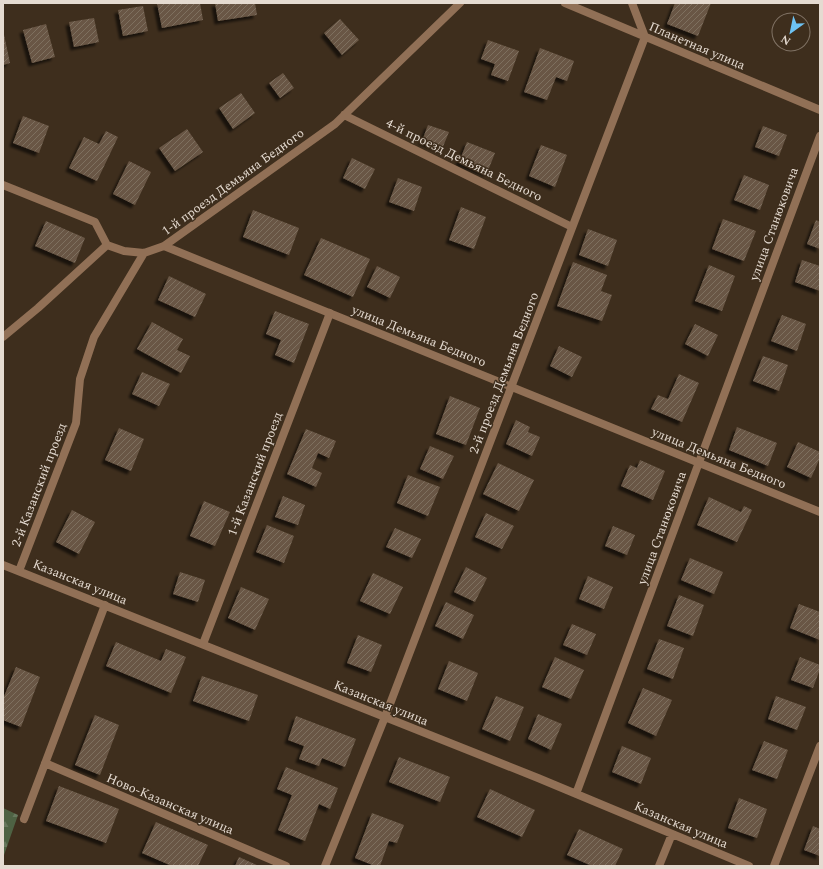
<svg xmlns="http://www.w3.org/2000/svg" width="823" height="869" font-family="Spectral,serif">
<style>
.forest{fill:url(#forest-firs)}
.building{fill:url(#building-hatch);filter:url(#shadow)}
.lines{fill:none;stroke-linecap:round;stroke-linejoin:round}
.minor{stroke:#917056;stroke-width:8}
.labels{text-anchor:middle;dominant-baseline:central;stroke-width:3;stroke-linejoin:round;paint-order:stroke}
.street-label{font-size:13px;fill:#e5dbd1;stroke:#3e2e1d}
</style>
<defs>
<pattern id="forest-firs" width="22" height="20" patternUnits="userSpaceOnUse"><rect width="22" height="20" fill="#4e6243"/><path d="M5 1l3.5 6h-7zM16 11l3.5 6h-7z" fill="#67785d"/></pattern>
<pattern id="building-hatch" width="6" height="6" patternUnits="userSpaceOnUse"><rect width="6" height="6" fill="#695745"/><path d="M-1 1l2-2M0 6l6-6M5 7l2-2" fill="none" stroke="#7e6f5f"/></pattern>
<filter id="shadow"><feDropShadow dx="-3.5" dy="3.5" stdDeviation="1" flood-color="#0009"/></filter>
</defs>
<rect width="100%" height="100%" fill="#3e2e1d"/>
<!-- forest -->
<path class="forest" d="M3,808L18,815L3,858Z"/>
<!-- building -->
<path class="building" d="M157,3H200L203,20L162,28Z
M215,3H255L257,15L218,21Z
M675,3H711L698,36L667,24Z
M143,6L148,31L123,36L118,10Z
M94,18L99,42L74,47L69,22Z
M340,19L359,40L342,55L324,33Z
M46,24L55,57L32,63L23,30Z
M3,30L10,63L3,65Z
M488,40L519,51L508,81L491,75L495,64L481,59Z
M540,48L574,61L567,81L556,77L547,100L524,92Z
M283,73L294,88L280,98L269,83Z
M241,93L255,113L233,129L219,108Z
M23,116L49,126L39,153L13,143Z
M428,125L449,132L442,149L422,141Z
M763,126L787,135L779,156L755,147Z
M187,129L203,152L175,171L159,148Z
M106,131L118,137L97,181L69,168L84,137L99,144Z
M467,142L495,153L487,173L459,162Z
M541,145L567,155L555,187L529,176Z
M352,158L375,169L365,189L343,178Z
M129,161L151,172L135,205L113,194Z
M744,175L769,185L760,210L734,200Z
M398,178L422,187L414,211L389,202Z
M461,207L486,217L474,249L449,240Z
M253,210L299,228L289,255L243,237Z
M723,219L756,231L744,261L712,249Z
M816,220L820,222V249L807,244Z
M46,221L85,238L75,263L35,246Z
M588,229L617,240L608,266L579,255Z
M321,238L370,259L353,297L304,275Z
M802,260L820,266V291L795,282Z
M573,262L607,275L601,291L612,295L602,321L557,306Z
M709,265L735,276L722,311L695,301Z
M377,266L400,277L390,298L367,287Z
M169,276L206,294L195,317L158,300Z
M275,311L309,324L294,363L275,355L281,340L266,334Z
M782,315L806,324L797,351L771,341Z
M152,322L183,339L177,350L190,356L181,373L137,349Z
M695,324L718,335L708,356L685,344Z
M559,346L582,357L572,377L550,366Z
M763,356L788,365L779,391L753,381Z
M142,372L170,384L159,406L132,394Z
M679,374L699,383L682,422L651,409L658,395L668,399Z
M450,396L480,408L466,445L436,434Z
M516,420L530,427L528,432L540,437L532,456L506,444Z
M737,427L777,443L768,466L729,450Z
M119,428L144,439L131,471L105,460Z
M306,429L336,441L329,458L318,453L312,468L322,473L316,487L287,474Z
M798,442L820,452V458L811,478L787,467Z
M430,446L454,456L443,479L420,469Z
M640,460L665,471L653,500L621,486L630,465L637,468Z
M498,463L534,480L519,511L483,494Z
M408,475L440,487L428,516L397,503Z
M283,496L305,505L298,525L275,517Z
M709,497L741,512L744,506L752,510L737,542L697,525Z
M204,501L230,512L215,546L190,536Z
M72,510L95,522L79,554L56,542Z
M486,513L514,526L502,549L475,537Z
M267,525L294,536L284,563L256,552Z
M613,526L635,535L627,555L605,546Z
M395,528L421,539L412,558L386,547Z
M690,558L723,572L714,594L681,580Z
M466,567L487,578L475,602L454,592Z
M180,572L205,580L198,602L173,594Z
M373,573L403,587L390,614L360,601Z
M588,576L613,587L604,609L579,599Z
M241,587L269,599L255,630L228,618Z
M679,595L704,605L693,636L667,626Z
M446,602L474,615L463,639L435,626Z
M799,604L820,612V640L790,628Z
M572,624L596,634L587,655L563,645Z
M358,635L382,645L371,672L347,663Z
M659,639L684,648L673,679L647,669Z
M116,642L161,661L166,649L186,657L171,693L106,666Z
M555,657L584,670L571,699L542,687Z
M800,657L820,665V669L813,688L791,680Z
M449,661L478,673L467,701L438,689Z
M16,667L40,677L21,727L3,720V699Z
M202,676L258,695L249,721L193,701Z
M643,688L672,700L656,736L628,723Z
M496,696L524,707L510,741L482,729Z
M776,696L806,707L797,730L768,719Z
M538,714L562,724L551,750L528,739Z
M95,715L119,725L100,775L75,765Z
M296,716L356,739L345,767L322,758L319,766L299,759L304,746L288,740Z
M764,741L788,750L777,779L752,770Z
M622,746L651,758L641,784L612,772Z
M399,757L450,777L440,802L389,782Z
M286,767L338,788L330,809L319,804L305,841L278,830L292,795L277,789Z
M59,786L119,809L106,843L46,821Z
M490,789L535,810L522,837L477,817Z
M739,798L767,809L757,838L728,828Z
M372,813L404,825L397,843L389,841L380,866H375L355,858Z
M156,822L208,845L198,866H172L142,853Z
M813,826L820,829V856L804,850Z
M579,829L623,849L615,866H592L567,855Z
M239,857L259,866H235Z"/>
<g class="lines">
<!-- minor -->
<path class="minor" d="M565,3L820,110
M344,115L572,227
M3,185L95,222L107,245
M164,246L820,512
M3,337L38,308L107,245L124,251L144,253L164,246L335,124L460,3
M3,565L538,778L749,866
M19,571L76,423L80,379L94,337L144,253
M203,644L330,313
M45,763L286,866
M576,794L820,136
M24,819L105,605
M325,866L385,717L645,37L632,3
M659,866L672,834
M774,866L820,746"/>
</g>
<g class="labels">
<!-- street labels -->
<g class="street-label">
<text transform="translate(697 46) rotate(23)">Планетная улица</text>
<text transform="translate(464 160) rotate(26)">4-й проезд Демьяна Бедного</text>
<text transform="translate(233 182) rotate(-36)">1-й проезд Демьяна Бедного</text>
<text transform="translate(774 224) rotate(-70)">улица Станюковича</text>
<text transform="translate(419 336) rotate(22)">улица Демьяна Бедного</text>
<text transform="translate(504 373) rotate(-69)">2-й проезд Демьяна Бедного</text>
<text transform="translate(719 458) rotate(22)">улица Демьяна Бедного</text>
<text transform="translate(255 474) rotate(-69)">1-й Казанский проезд</text>
<text transform="translate(39 485) rotate(-69)">2-й Казанский проезд</text>
<text transform="translate(662 528) rotate(-70)">улица Станюковича</text>
<text transform="translate(80 582) rotate(22)">Казанская улица</text>
<text transform="translate(381 703) rotate(22)">Казанская улица</text>
<text transform="translate(170 804) rotate(23)">Ново-Казанская улица</text>
<text transform="translate(681 825) rotate(23)">Казанская улица</text>
</g>
</g>
<!-- border -->
<rect width="823" height="869" fill="none" stroke="#e5dbd1" stroke-width="8"/>
<!-- north arrow -->
<g transform="translate(791 32) rotate(213)"><circle r="19" fill="#3e2e1d" stroke="#817365"/>
<path d="M0-3L7 15L0 10L-7 15Z" fill="#6dc2f3"/>
<text y="-6" font-size="11" font-weight="bold" text-anchor="middle" fill="#e5dbd1">N</text>
</g>
</svg>
